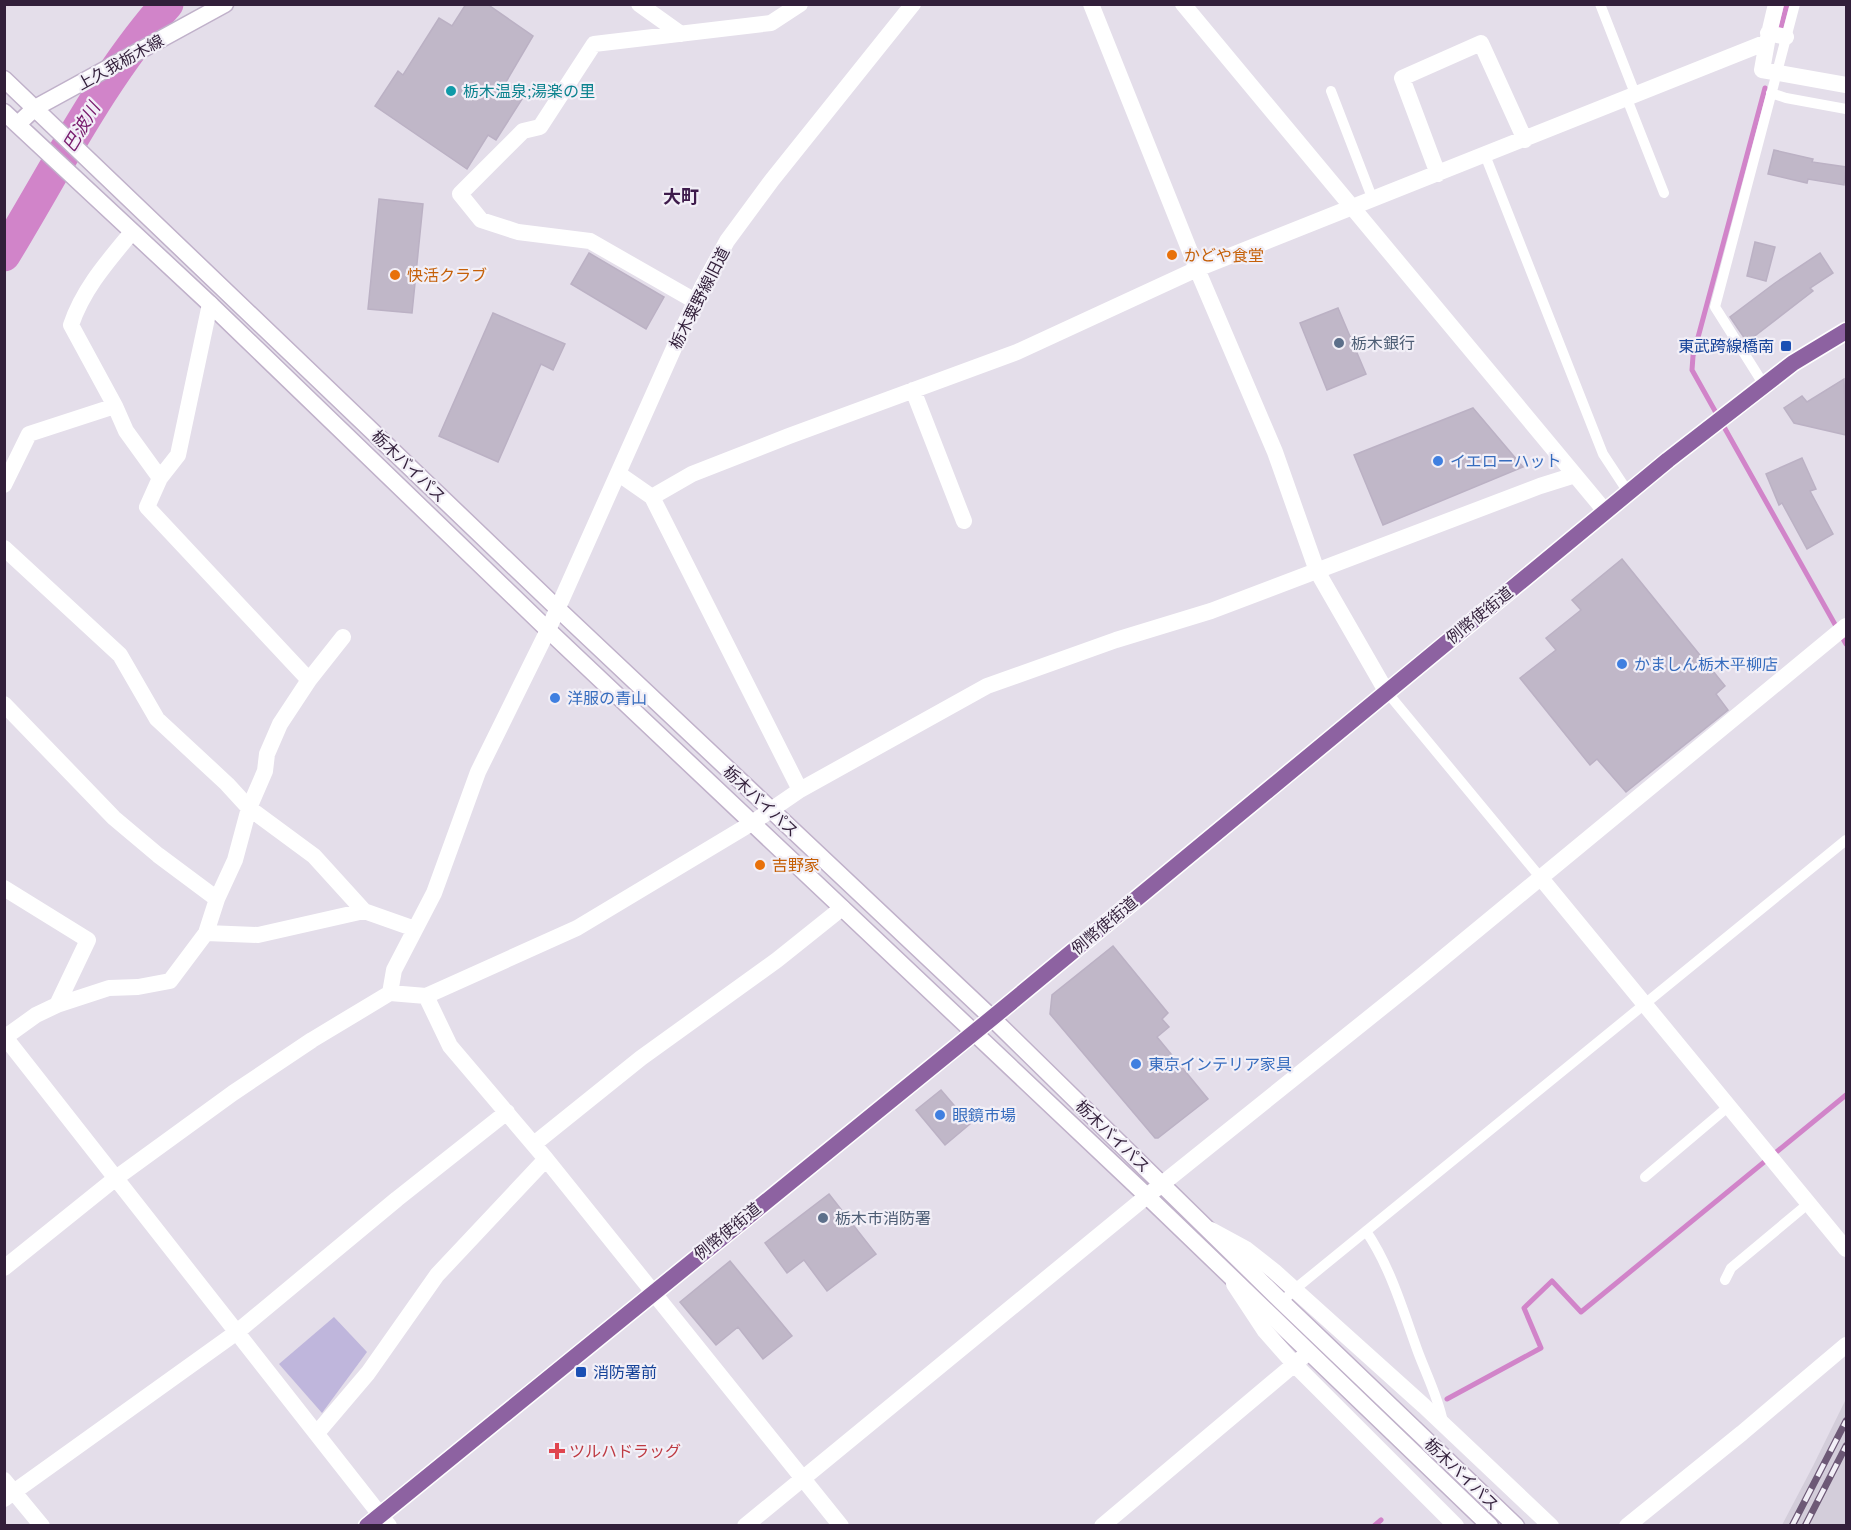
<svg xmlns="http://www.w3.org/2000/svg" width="1851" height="1530" font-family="'PT Sans','Noto Sans JP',sans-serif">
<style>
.built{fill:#d3cdda}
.green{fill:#bfb6dc}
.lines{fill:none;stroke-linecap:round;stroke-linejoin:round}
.stream{stroke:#d184c9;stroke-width:5}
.river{stroke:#d184c9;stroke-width:33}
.building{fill:#c0b7c8;stroke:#bbb1c4;stroke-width:1.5}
.secondary-casing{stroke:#c0b1ca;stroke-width:19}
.primary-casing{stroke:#fff;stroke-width:19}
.service{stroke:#fff;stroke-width:10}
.minor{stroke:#fff;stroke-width:16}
.tertiary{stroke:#fff;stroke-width:16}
.secondary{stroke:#fff;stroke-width:16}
.primary{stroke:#8d62a1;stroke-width:16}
.rail-casing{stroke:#6d5976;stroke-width:7}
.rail{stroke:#f2eff7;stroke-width:4.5;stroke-dasharray:14;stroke-linecap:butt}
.culture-dot{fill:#0f9aa8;stroke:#f2eff7;stroke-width:2}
.food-dot{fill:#e8710a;stroke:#f2eff7;stroke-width:2}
.service-dot{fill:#5c6f8a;stroke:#f2eff7;stroke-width:2}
.transit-dot{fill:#1a4fb4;stroke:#f2eff7;stroke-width:2}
.shop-dot{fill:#3f7fe0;stroke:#f2eff7;stroke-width:2}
.health-dot{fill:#e0444e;stroke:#f2eff7;stroke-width:2}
.labels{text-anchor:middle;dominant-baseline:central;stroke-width:4.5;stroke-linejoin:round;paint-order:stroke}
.street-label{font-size:16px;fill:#321f3a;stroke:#f2eff7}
.culture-label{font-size:16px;fill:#0d838f;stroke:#f2eff7;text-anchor:start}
.food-label{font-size:16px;fill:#c56008;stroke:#f2eff7;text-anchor:start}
.service-label{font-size:16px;fill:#4e5e75;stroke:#f2eff7;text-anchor:start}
.transit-label{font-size:16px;fill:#164399;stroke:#f2eff7;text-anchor:end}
.shop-label{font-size:16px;fill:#366cbe;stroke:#f2eff7;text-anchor:start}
.health-label{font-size:16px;fill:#be3a42;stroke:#f2eff7;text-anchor:start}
.water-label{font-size:18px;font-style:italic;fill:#77196c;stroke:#f2eff7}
.neighbourhood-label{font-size:18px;font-weight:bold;fill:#3e1b4c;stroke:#f2eff7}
</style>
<rect width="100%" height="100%" fill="#e4deea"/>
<!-- built -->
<path class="built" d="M1846,1399V1525H1782L1813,1466Z"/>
<!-- green -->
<path class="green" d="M334,1317L367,1352L322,1413L279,1364Z"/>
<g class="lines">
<!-- stream -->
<path class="stream" d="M1781,27L1787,4
M1765,88L1693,356L1692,370L1846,644
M1447,1399L1541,1348L1524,1308L1552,1281L1581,1312L1846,1095
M1374,1526L1381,1520"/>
<!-- river -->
<path class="river" d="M4,255C54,173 103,75 167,4"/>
</g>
<!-- building -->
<path class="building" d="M466,4H487L533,36L506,82L524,96L496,140L488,135L467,169L375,106L398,71L403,75L439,18L452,26Z
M1774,150L1813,159L1812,162L1846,167L1844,185L1808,179L1807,183L1768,174Z
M379,199L423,204L412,313L368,309Z
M1755,242L1775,247L1766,281L1747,276Z
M589,253L664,297L646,329L571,284Z
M1820,253L1833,273L1810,288L1813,291L1747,342L1730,317L1775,283Z
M1338,308L1366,374L1327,390L1300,323Z
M493,313L565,344L553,370L541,364L498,462L439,436Z
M1844,379L1846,435L1794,423L1784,408L1802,396L1807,402Z
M1473,408L1523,467L1383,525L1354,455Z
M1802,458L1816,489L1810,491L1833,534L1807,549L1782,503L1779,505L1766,474Z
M1622,559L1725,686L1716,694L1728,710L1626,792L1597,759L1590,765L1520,678L1556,650L1546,638L1581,610L1572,600Z
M1113,946L1168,1013L1162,1019L1169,1027L1157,1037L1208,1099L1158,1138H1155L1050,1014L1052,995Z
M941,1090L970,1124L945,1145L916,1110Z
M829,1194L876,1254L827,1291L804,1260L787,1273L765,1243Z
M730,1261L792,1336L763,1359L738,1327L716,1345L680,1302Z"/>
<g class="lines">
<defs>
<path id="secondary" d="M4,79L558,609L992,1018L1282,1302L1516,1526
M4,112L210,304L548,630L1147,1196L1490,1526
M18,124L35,108L225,4"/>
<path id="primary" d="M367,1526L992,1018L1668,460L1793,363L1846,331"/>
</defs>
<!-- secondary casing -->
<use href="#secondary" class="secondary-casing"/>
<!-- primary casing -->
<use href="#primary" class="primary-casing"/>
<!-- service -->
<path class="service" d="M1600,4L1636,96
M1331,91L1373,200
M1771,93L1786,98L1846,109
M1627,99L1664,193
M1485,155L1603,454L1628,492
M1764,385L1715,307L1795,4
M1386,691L1540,877
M1645,1177L1729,1106
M1366,1231C1391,1268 1403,1311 1418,1352C1427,1376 1438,1397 1443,1422
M1725,1280L1731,1268L1809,1203
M1282,1302L1295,1289L1846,840"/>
<!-- minor -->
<path class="minor" d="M639,4L681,34
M1091,4L1197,269L1275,452L1317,571L1386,691
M1768,33L1786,37
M1767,42L1762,70L1846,85
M1438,174L1402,78L1481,43L1525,140
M132,232C108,261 83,289 71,325L115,406L126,431L160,478L147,507L309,680
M695,301L590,241L518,232L481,220L460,194L523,131L540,127L594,44L771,23L800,4
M913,390L964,521
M160,478L178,455L210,304
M4,485L29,434L115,406
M652,497L692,474L789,436L1017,352L1197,269L1767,42L1776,4
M4,548L120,655L157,719L227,784L249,808L314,856L364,911L415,929
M4,704L114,818L158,855L217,899
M1540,877L1846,1249
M4,888L88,940L57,1005
M206,933L258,935L364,911
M390,993L394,970L434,893L478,772L548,630
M426,996L450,1046L546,1159L841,1526
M4,1036L389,1526
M4,1038L36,1015L57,1005L109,988L138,987L170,981L206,933L217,899L235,860L249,808L265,771L267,754L280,724L309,680L343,637
M534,1144L641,1058L777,960L842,908
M1211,1230L1246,1249L1274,1271L1424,1406L1551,1526
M4,1268L116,1178L233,1093L312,1040L390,993L426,996L577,928L752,823
M1234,1284L1265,1331L1295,1365L1456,1526
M317,1433L368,1373L437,1275L546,1159
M4,1480L42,1526
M4,1499L237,1332L397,1199L507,1112
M745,1526L1147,1196L1420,977L1846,626
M1102,1526L1303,1357
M1627,1526L1742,1433L1846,1345"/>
<!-- tertiary -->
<path class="tertiary" d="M1183,4L1605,511
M619,474L652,497L800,790L752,823
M548,630L682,330L702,287L727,241L772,180L913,4
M800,790L987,686L1116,640L1211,611L1540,486L1575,475"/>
<!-- secondary -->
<use href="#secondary" class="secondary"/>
<!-- primary -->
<use href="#primary" class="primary"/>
<defs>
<path id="rail" d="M1792,1526L1846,1421
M1805,1526L1846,1446"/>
</defs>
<!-- rail casing -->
<use href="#rail" class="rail-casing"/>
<!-- rail -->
<use href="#rail" class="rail"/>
</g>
<!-- markers -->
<circle class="culture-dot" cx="451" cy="91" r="6"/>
<g class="food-dot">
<circle cx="1172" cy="255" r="6"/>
<circle cx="395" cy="275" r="6"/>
<circle cx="760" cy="865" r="6"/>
</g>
<g class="service-dot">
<circle cx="1339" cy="343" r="6"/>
<circle cx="823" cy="1218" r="6"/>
</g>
<g class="transit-dot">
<rect x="1780" y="340" width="12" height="12" rx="3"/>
<rect x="575" y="1366" width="12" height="12" rx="3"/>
</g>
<g class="shop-dot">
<circle cx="1438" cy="461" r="6"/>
<circle cx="1622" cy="664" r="6"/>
<circle cx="555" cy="698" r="6"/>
<circle cx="1136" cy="1064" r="6"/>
<circle cx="940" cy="1115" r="6"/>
</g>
<path class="health-dot" d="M554 1442h6v6h6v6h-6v6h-6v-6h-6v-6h6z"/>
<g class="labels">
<!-- street labels -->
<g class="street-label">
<text transform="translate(120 62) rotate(-29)">上久我栃木線</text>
<text transform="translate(699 298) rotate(-63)">栃木粟野線旧道</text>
<text transform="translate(409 466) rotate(44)">栃木バイパス</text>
<text transform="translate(1479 615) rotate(-39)">例幣使街道</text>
<text transform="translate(761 801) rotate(43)">栃木バイパス</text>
<text transform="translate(1104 925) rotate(-40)">例幣使街道</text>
<text transform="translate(1113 1136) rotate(44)">栃木バイパス</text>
<text transform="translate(727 1231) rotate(-39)">例幣使街道</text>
<text transform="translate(1462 1474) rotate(44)">栃木バイパス</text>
</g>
<!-- culture labels -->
<g class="culture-label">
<text x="463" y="91">栃木温泉;湯楽の里</text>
</g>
<!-- food labels -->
<g class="food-label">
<text x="1184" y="255">かどや食堂</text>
<text x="407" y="275">快活クラブ</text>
<text x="772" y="865">吉野家</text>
</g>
<!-- service labels -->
<g class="service-label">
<text x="1351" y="343">栃木銀行</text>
<text x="835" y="1218">栃木市消防署</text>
</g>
<!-- transit labels -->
<g class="transit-label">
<text x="1774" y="346">東武跨線橋南</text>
<text x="593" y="1372" text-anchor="start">消防署前</text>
</g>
<!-- shop labels -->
<g class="shop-label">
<text x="1450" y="461">イエローハット</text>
<text x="1634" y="664">かましん栃木平柳店</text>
<text x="567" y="698">洋服の青山</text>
<text x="1148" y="1064">東京インテリア家具</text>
<text x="952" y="1115">眼鏡市場</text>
</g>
<!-- health labels -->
<g class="health-label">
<text x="569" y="1451">ツルハドラッグ</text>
</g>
<!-- water labels -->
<g class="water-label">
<text transform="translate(81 127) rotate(-59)">巴波川</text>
</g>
<!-- neighbourhood labels -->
<g class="neighbourhood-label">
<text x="681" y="196">大町</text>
</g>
</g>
<!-- border -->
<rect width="1851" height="1530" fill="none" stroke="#321f3a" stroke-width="12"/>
</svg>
